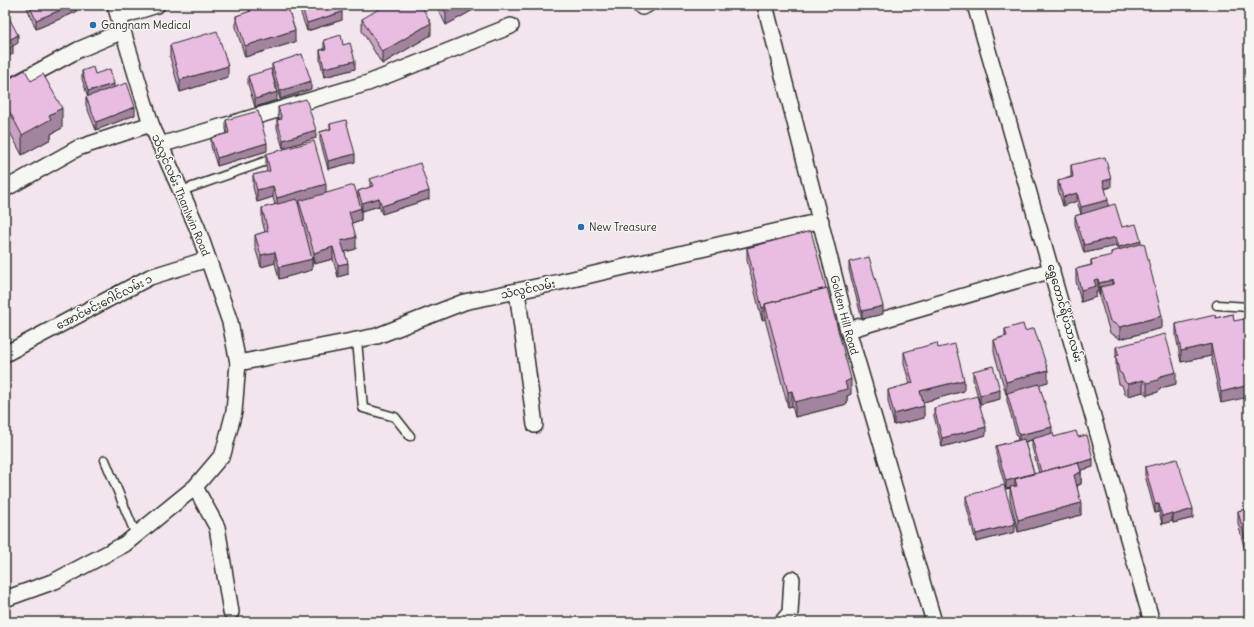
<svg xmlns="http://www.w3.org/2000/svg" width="1254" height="627" font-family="Delius,'Noto Sans Myanmar',sans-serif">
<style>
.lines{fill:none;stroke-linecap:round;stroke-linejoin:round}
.lane-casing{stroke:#2b2b2b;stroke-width:11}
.street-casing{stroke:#2b2b2b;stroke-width:18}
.lane{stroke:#f6f6f2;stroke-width:8}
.street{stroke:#f6f6f2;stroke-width:15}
.wall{fill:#c8a3c2;stroke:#2b2b2b;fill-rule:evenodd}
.shaded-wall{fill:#a3849e;stroke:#2b2b2b}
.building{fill:#e9bde2;stroke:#2b2b2b}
.poi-dot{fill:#1f6fb2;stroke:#f6f6f2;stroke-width:1.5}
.labels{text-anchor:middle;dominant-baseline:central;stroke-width:3;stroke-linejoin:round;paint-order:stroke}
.poi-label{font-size:11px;fill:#2b2b2b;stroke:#f6f6f2;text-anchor:start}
.street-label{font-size:11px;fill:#2b2b2b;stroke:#f6f6f2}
</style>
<rect width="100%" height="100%" fill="#f2e5ed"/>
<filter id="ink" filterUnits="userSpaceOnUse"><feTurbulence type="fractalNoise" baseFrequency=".025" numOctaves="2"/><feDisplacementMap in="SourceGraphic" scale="8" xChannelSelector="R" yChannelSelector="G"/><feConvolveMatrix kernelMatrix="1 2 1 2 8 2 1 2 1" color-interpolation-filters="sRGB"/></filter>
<g filter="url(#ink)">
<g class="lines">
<defs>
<path id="lane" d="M181,191L275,158
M1217,305L1249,307
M357,340L363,408L395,417L410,436
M105,460L136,535"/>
<g id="street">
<path id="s1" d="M765,5L848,330L934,622"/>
<path d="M975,5L1152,622"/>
<path d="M642,7L647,5"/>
<path d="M119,17L157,5"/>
<path d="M13,85L78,50L123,31"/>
<path d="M160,145L368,83L511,26"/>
<path d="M5,189L78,148L151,124"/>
<path d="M517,291L535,425"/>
<path d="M848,330L1052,270"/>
<path d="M5,354L150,277L208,259"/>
<path d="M238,363L377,336L464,302L560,282L821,221"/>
<path d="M195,487L217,527L231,612"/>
<path d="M5,599L55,581L125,544L195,487L223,454L234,412L238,363L230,322L197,227L151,124L115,5"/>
<path d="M782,622L790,613L792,579"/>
</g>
</defs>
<!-- lane casing -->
<use href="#lane" class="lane-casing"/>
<!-- street casing -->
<use href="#street" class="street-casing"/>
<!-- lane -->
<use href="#lane" class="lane"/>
<!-- street -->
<use href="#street" class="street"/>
</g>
<!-- wall -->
<path class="wall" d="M26,5H76V12L36,29Z
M249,5H287L295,42L245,57L236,28V16L249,12Z
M298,5H339L342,20L307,31Z
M436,5H482L446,25Z
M362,19L431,35L382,64L362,31Z
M324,40L343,45L355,69L324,77L320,59V50L324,49Z
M170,45L228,77L180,92L170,57Z
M272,64L311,89L280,99L272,72Z
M82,71L95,74L114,87L135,115L96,130L86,105V97H88L82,79Z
M248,76L277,100L255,107L248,84Z
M5,81H31L62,128L51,134V139L22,155L5,123Z
M278,107L316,138L283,148L277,128V120H280L278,115Z
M226,120L267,151L217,166L211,146V138L227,134L226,129Z
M330,124L355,162L328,169L320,140V132L330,129Z
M266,154L326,193L358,197V191L370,187V179L429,199L382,214L379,206L362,211L361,209V220L352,223L356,249L345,252L348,274L338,277L333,259L314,264L312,257V270L279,279L275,263L261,267L255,247V235L265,232L262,220V208L275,205L273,197L257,202L253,187V175L267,172L266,166Z
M1071,165L1111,187L1105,189L1108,206L1122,227L1141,244L1162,328L1120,339L1110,333L1100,299V295H1099L1098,291L1096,292V297L1081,302L1076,281V269L1091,265V260L1111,256V252L1117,250L1116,246L1084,253L1075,224V216L1081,214L1077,201L1063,206L1058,189V181L1071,177Z
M747,248L851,394L847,396V404L795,417L792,406L788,407L765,319L762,320L747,260Z
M849,262L883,314L862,319L849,270Z
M1233,314L1221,403L1211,356L1181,362L1176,336V324L1216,318Z
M1005,329L1025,331L1048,382L1039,384L1052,434L1054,437H1078L1093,467L1081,470V484L1077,486L1081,515L1018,532L1010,499V488L1006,489L996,454V446L1018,440L1007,401V394H1006L994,352V340L1005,336ZM1032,440V447L1039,473L1034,474L1025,442Z
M1116,347L1176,384L1161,388L1158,392L1147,395L1143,392L1128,396L1125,394L1122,385L1119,384L1116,368Z
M938,348L964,391L923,402L924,418L894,425L888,401V390L910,384L904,364V352Z
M973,371L1000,399L980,404L973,379Z
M934,408L986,435L942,447L934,416Z
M1145,467L1193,518L1173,523L1172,521L1162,524L1159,512L1155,513L1145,475Z
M966,496L1015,532L976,542L966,504Z
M1249,508V567L1238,523V511Z"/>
<!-- shaded-wall -->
<path class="shaded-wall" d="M73,5H76V12L36,29V20Z
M461,5H482L446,25V13Z
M342,12V20L307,31V23Z
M431,23V35L382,64V52Z
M295,30V42L245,57V46Z
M18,35V43L13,46V54L5,58V50L9,40Z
M355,61V69L324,77V68Z
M228,66V77L180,92V80Z
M311,81V89L280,99V91Z
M114,84V92L88,100V91Z
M277,92V100L255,107V99Z
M135,107V115L96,130V122Z
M62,108V128L51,134V139L22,155V135L49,115Z
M316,130V138L283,148V140Z
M267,143V151L217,166V158Z
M355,154V162L328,169V161Z
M1111,179V187L1103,189V181Z
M326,184V196L299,201V203L277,209V198Z
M273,186V197L257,202V190Z
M429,191V199L382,214V206Z
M1077,193V201L1063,206V197Z
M379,198V206L362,211V203Z
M1108,200V208L1081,215V207Z
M361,208V220L349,224V212Z
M356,237V249L341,253V241Z
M1116,237V246L1084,253V245Z
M1141,241V249L1119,255V247Z
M333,247V259L314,264V253Z
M275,252V263L261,267V255Z
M312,259V270L279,279V267Z
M348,263V274L338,277V265Z
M1098,279V291L1096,292V297L1081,302V290L1094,280Z
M1112,280V292L1100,287V295H1099V283Z
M883,306V314L862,319V311Z
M765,307V319L762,320V308Z
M1162,316V328L1120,339V327Z
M1211,344V356L1181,362V351Z
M1048,370V382L1006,394V382Z
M1176,372V384L1161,388L1158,392L1147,395V383L1161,376Z
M851,379V394L847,396V404L795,417V402Z
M964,380V391L920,403V391Z
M1143,380V392L1128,396V384Z
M1249,385V397L1221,403V392Z
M1000,390V399L980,404V395Z
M792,391V406L788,407V392Z
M924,406V418L894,425V414Z
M986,427V435L942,447V438Z
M1052,427V435L1019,443V435Z
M1093,459V467L1041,481V473Z
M1081,472V484L1074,486V475Z
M1034,473V481L1015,479V487L1006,489V481Z
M1081,503V515L1018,532V520Z
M1155,504H1159V512L1155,513Z
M1193,509V518L1173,523V515Z
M1172,513V521L1162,524V516Z
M1015,524V532L976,542V534Z"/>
<!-- building -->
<path class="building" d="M29,5H73L36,20Z
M249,5H287L295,30L245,46L236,16L251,11Z
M301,5H339L342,12L307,23Z
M386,5H421L431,23L382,52L362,19Z
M442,5H461L446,13Z
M5,12H6L18,35L9,40L13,46L5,50Z
M217,31L228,66L180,80L170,45Z
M341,35L343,45L350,43L355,61L324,68L320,50L326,49L324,40Z
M302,54L311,81L280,91L272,64Z
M93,67L95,74L110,69L114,84L88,91L82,71Z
M271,69L277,92L255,99L248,76Z
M25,70L31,81L43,74L62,108L49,115L51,119L22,135L5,103V81Z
M127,83L135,107L96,122L86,97Z
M306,99L316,130L283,140L277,120L282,119L278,107Z
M258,111L267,143L217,158L211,138L229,133L226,120Z
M346,120L355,154L328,161L320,132L331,129L330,124Z
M314,141L326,184L277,198L273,186L257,190L253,175L270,171L266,154Z
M1105,157L1111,179L1103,181L1108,200L1081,207L1077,193L1063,197L1058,181L1073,177L1071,165Z
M420,163L429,191L382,206L379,198L362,203L358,191L373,186L370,179Z
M354,185L361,208L349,212L356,237L341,241L348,263L338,265L333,247L314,253L299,201Z
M297,199L312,259L279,267L275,252L261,255L255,235L268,231L262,208Z
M1115,204L1122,227L1136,224L1141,241L1119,247L1116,237L1084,245L1075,216Z
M811,231L826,288L765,304V307L762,308L747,248Z
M1144,243L1162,316L1120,327L1110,321L1100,287L1114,284L1112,280L1099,283L1098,279L1094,280L1096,286L1081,290L1076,269L1092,265L1091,260L1112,255L1111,252Z
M869,257L883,306L862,311L849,262Z
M827,288L851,379L845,382L847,389L795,402L792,391L788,392L765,304Z
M1233,314L1234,321L1249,318V385L1221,392L1211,344L1181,351L1176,324L1215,315L1216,318Z
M1023,324L1025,331L1034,328L1048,370L1006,382L994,340L1007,336L1005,329Z
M1165,334L1176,372L1161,376L1158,380L1147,383L1143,380L1128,384L1125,382L1122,374L1119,372L1116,356L1119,355L1116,347Z
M937,343L938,348L955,344L964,380L920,391L924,406L894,414L888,390L913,383L904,352Z
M993,366L1000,390L980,395L973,371Z
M1039,384L1052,427L1019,435L1007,393Z
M977,396L986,427L942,438L934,408Z
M1076,431L1078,437L1087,435L1093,459L1078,463V462L1041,472L1032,439L1053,433L1054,437Z
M1024,439L1034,473L1006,481L996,446Z
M1177,459L1193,509L1173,515L1172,513L1162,516L1159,504H1155L1145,467Z
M1078,462L1081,472L1074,475L1081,503L1018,520L1010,487L1017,486L1015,479Z
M1004,485L1015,524L976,534L966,496Z
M1249,508V555L1238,511Z"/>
</g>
<!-- markers -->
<g class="poi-dot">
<circle cx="93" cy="25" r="4"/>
<circle cx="581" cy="227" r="4"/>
</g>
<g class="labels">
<!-- poi labels -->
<g class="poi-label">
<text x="101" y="25">Gangnam Medical</text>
<text x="589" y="227">New Treasure</text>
</g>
<!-- street labels -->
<g class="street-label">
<text transform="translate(181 195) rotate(67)">သံလွင်လမ်း Thanlwin Road</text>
<text transform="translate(528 289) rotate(-12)">သံလွင်လမ်း</text>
<text transform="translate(104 302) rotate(-27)">အောင်မင်းဂေါင်လမ်း ၁</text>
<text transform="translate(1065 313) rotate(74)">ရွှေတောင်ရိပ်သာလမ်း</text>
<text stroke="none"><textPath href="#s1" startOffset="320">Golden Hill Road</textPath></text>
</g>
</g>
<!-- margin -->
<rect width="1254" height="627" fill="none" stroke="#f6f6f2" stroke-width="20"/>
<rect x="10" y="10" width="1234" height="607" fill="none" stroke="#2b2b2b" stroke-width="1.5" filter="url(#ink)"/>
</svg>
